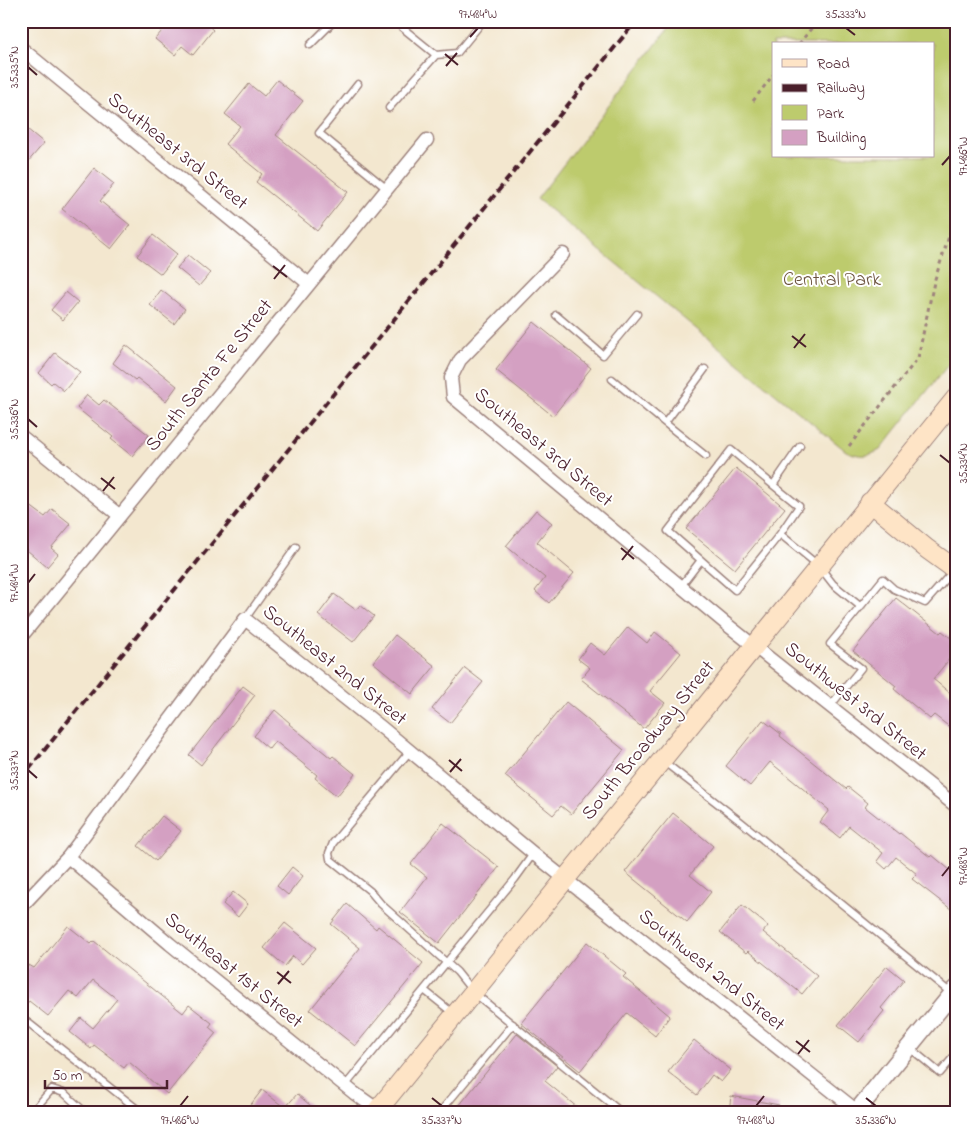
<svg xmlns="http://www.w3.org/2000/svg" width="977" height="1133" font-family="'Indie Flower',sans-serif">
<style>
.green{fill:#bdcb6d;stroke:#84754c;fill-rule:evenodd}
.building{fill:#d4a0c2}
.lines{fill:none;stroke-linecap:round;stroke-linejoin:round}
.service-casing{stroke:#9e837d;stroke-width:9}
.minor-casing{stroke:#9e837d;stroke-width:15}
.tertiary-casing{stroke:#9e837d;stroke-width:19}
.secondary-casing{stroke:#9e837d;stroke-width:21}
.path{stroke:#9e837d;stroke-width:3;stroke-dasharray:4 4;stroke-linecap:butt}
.service{stroke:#fff;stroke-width:6}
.minor{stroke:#fff;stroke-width:12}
.tertiary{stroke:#fff;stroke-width:16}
.secondary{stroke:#fee4c6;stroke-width:19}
.rail{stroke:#4a1f2b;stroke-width:4;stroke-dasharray:8 4;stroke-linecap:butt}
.ticks{fill:none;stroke:#4a1f2b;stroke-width:2}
.labels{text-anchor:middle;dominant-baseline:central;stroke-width:4;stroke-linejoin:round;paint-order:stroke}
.street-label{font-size:20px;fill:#4a1f2b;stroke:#fff}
.park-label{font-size:20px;fill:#6c533f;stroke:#fff}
.neatline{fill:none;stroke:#4a1f2b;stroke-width:2}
.ticks-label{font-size:12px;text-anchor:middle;fill:#4a1f2b}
</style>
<rect width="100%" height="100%" fill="#fff"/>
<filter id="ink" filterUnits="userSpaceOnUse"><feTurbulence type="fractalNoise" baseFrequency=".02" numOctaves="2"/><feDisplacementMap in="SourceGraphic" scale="10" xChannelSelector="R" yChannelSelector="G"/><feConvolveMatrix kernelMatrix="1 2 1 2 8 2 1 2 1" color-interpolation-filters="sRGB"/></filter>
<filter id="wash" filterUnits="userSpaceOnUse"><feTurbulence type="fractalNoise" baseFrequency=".0096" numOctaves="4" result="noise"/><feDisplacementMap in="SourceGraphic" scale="20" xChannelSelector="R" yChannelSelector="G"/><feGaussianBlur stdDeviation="1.12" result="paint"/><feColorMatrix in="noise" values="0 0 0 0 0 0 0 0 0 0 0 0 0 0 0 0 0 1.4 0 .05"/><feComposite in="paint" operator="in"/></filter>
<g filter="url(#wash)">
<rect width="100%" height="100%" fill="#f3e7cf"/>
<!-- green -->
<path class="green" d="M674,21H956V355L880,450C867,457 860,457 846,451L537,199ZM773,44H933V156H773Z"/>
<g id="blocks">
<!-- building -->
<path class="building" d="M151,21H203L213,30L193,55L182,46L175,55L155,39L162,31Z
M277,80L303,101L276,135L348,192L317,231L256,182L262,174L225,144L240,126L225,114L249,84L264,96Z
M21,124L44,143L21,170Z
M94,168L114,184L100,201L130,225L111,249L62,209Z
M153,235L177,254L161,274L137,256Z
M188,255L210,273L199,286L177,268Z
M161,290L185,309L174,324L150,305Z
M66,292L78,302L63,320L51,310Z
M534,322L591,368L553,416L496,370Z
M126,345L177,386L166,401L137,378L135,380L113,363Z
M55,353L80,372L64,391L53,382L51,384L39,373Z
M87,395L99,405L104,400L149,435L132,456L111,439L113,437L77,408Z
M736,468L785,508L735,569L686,529Z
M21,499L45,517L52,509L71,524L51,548L58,554L47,567L21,545Z
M536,510L552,523L537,542L574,573L549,603L535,591L545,578L506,546Z
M334,594L356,610L360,605L374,616L353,642L318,615Z
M896,598L940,633L942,631L956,642V651L933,679L956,698V732L934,715L930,719L894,689L896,686L853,651Z
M628,627L647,643L655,632L681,653L650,691L665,703L644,729L581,679L590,668L578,659L590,643L605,655Z
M395,635L435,666L412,694L373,662Z
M465,668L483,682L450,723L432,709Z
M243,686L255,695L201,765L189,755Z
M566,702L624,750L571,814L561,806L553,815L505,776Z
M275,710L290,723L289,724L331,758L333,756L355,774L337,796L315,778L317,775L275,741L269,749L254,736Z
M763,720L781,734L780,736L846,789L848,787L868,803L865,807L899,834L900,833L930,857L932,855L956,875V913L912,879L917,874L896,857L886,869L877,861L883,853L849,826L840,838L820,822L829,810L770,762L750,786L726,766Z
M673,813L713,846L690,875L711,892L687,922L625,872Z
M162,816L181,831L156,861L138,846Z
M443,823L499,867L439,943L400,912L427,877L411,864Z
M292,867L303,876L288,895L277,886Z
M233,892L248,904L238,917L223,904Z
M347,904L376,929L378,926L423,963L355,1046L310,1010L360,948L331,924Z
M742,905L768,926L763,932L817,976L802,994L748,951L746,953L720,932Z
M285,923L316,948L302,964L293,956L285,966L264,948Z
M68,926L91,944L94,941L183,1013L189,1005L212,1023L209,1027L216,1033L167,1094L129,1062L124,1068L94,1045L91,1049L70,1032L81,1018L93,1028L117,999L93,980L78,998L69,991L48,1016L29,1001L21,1011V975L29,965L34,968Z
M587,942L626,974L623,977L670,1016L655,1036L627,1013L580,1071L521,1023Z
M887,966L904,980L881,1008L884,1011L859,1042L838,1025Z
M517,1034L557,1066L545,1081L583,1112H454Z
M694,1040L731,1070L721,1082L712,1075L697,1095L668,1072Z
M262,1090L285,1108L297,1094L318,1112H245Z
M731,1096L779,1105L778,1112H729Z"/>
</g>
</g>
<g filter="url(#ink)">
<use href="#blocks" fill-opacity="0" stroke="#9e837d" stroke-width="1"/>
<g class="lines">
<defs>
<path id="service" d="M310,45L334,21
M436,55L457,53L483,21
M358,84L319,133L387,189
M389,108L436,55L394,21
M556,315L603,355L637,314
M612,379L665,423L705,369
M665,423L706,456
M800,446L773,485L731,450L668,531L735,590L780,534L819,566L833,584L861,607
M773,485L799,506L780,534
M681,586L701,560
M245,619L296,547
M831,705L861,668L830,644L883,579L894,589L925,603L954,570
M410,751L333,843L329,853L330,859L370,891L381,904L457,972L473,992L621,1112
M663,761L740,821L951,993
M424,990L454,1014
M945,1004L956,1013
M21,1017L141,1112
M910,1048L940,1073L956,1054
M345,1086L515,879L533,854
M32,1112L52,1089L64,1093L85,1112
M440,1112L513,1024"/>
<path id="minor" d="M21,48L309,284
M563,254L460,360L451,378L453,397L725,623L956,806
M21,436L120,516
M21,637L427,140
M68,857L170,944L354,1093L381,1112
M21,907L68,857L245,619L381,727L540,859L857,1111"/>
<path id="tertiary" d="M856,1112L956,989"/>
<path id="secondary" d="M870,502L927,549L956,570
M376,1112L956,398"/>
</defs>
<!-- service casing -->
<use href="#service" class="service-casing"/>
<!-- minor casing -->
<use href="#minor" class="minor-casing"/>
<!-- tertiary casing -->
<use href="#tertiary" class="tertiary-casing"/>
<!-- secondary casing -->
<use href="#secondary" class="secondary-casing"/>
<!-- path -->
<path class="path" d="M943,21L956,31
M799,44L817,21
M753,101L773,75
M849,446L918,358L934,282L956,215"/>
<!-- service -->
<use href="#service" class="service"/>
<!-- minor -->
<use href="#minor" class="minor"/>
<!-- tertiary -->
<use href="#tertiary" class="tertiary"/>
<!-- secondary -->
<use href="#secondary" class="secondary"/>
<!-- rail -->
<path class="rail" d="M21,779L636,21"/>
</g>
</g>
<!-- ticks -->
<path class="ticks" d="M846,28L855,35M470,37L478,28M445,54L458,65M446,66L457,53M28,67L37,75M942,165L950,156M273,266L287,277M274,279L285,265M792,336L806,347M794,348L805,334M28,419L37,427M940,455L950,463M101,478L115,489M103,491L114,477M621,548L634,559M622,560L633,546M28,583L35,574M449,760L462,771M28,770L37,778M450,772L461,759M942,876L950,866M277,972L291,983M278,984L289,971M796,1041L810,1052M798,1054L809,1040M432,1098L442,1106M866,1098L876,1106M180,1106L188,1096M756,1106L764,1096"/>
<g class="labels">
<!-- street labels -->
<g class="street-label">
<text transform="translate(177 152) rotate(39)">Southeast 3rd Street</text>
<text transform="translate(210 376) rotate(-51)">South Santa Fe Street</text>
<text transform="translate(543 448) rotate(40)">Southeast 3rd Street</text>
<text transform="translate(334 666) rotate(39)">Southeast 2nd Street</text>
<text transform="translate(855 702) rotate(39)">Southwest 3rd Street</text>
<text transform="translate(649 741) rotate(-51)">South Broadway Street</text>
<text transform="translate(233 971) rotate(39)">Southeast 1st Street</text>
<text transform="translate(711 971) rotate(39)">Southwest 2nd Street</text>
</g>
<!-- park labels -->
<g class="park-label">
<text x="832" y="280">Central Park</text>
</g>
</g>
<!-- margin -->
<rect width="977" height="1133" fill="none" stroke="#fff" stroke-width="55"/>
<!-- legend -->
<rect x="772" y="42" width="162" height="115" fill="#ffffff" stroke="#b7a5aa"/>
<rect x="782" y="59" width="25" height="8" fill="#fee4c6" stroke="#b7a5aa"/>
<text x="817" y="68" font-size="15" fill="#4a1f2b">Road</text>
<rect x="782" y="84" width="25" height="8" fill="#4a1f2b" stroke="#b7a5aa"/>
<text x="817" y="92" font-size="15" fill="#4a1f2b">Railway</text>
<rect x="782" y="105" width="25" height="15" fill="#bdcb6d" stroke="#b7a5aa"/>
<text x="817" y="118" font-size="15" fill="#4a1f2b">Park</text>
<rect x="782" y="130" width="25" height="15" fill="#d4a0c2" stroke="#b7a5aa"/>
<text x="817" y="142" font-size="15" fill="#4a1f2b">Building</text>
<!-- scale -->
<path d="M45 1080v8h122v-8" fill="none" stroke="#4a1f2b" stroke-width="2.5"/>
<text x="52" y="1080" font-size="15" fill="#4a1f2b" stroke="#ffffff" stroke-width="4" paint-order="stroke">50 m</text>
<rect x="28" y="28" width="922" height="1078" class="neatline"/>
<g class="ticks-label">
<text x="478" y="18">97.484°W</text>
<text x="846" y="18">35.333°N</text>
<text transform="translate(14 67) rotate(-90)" y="4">35.335°N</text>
<text transform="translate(963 156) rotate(-90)" y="4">97.486°W</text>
<text transform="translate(14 419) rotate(-90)" y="4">35.336°N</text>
<text transform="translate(963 463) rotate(-90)" y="4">35.334°N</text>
<text transform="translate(14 583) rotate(-90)" y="4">97.484°W</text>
<text transform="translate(14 770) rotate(-90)" y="4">35.337°N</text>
<text transform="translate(963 866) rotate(-90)" y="4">97.488°W</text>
<text x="180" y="1124">97.486°W</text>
<text x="442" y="1124">35.337°N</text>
<text x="756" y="1124">97.488°W</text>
<text x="876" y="1124">35.336°N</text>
</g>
</svg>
